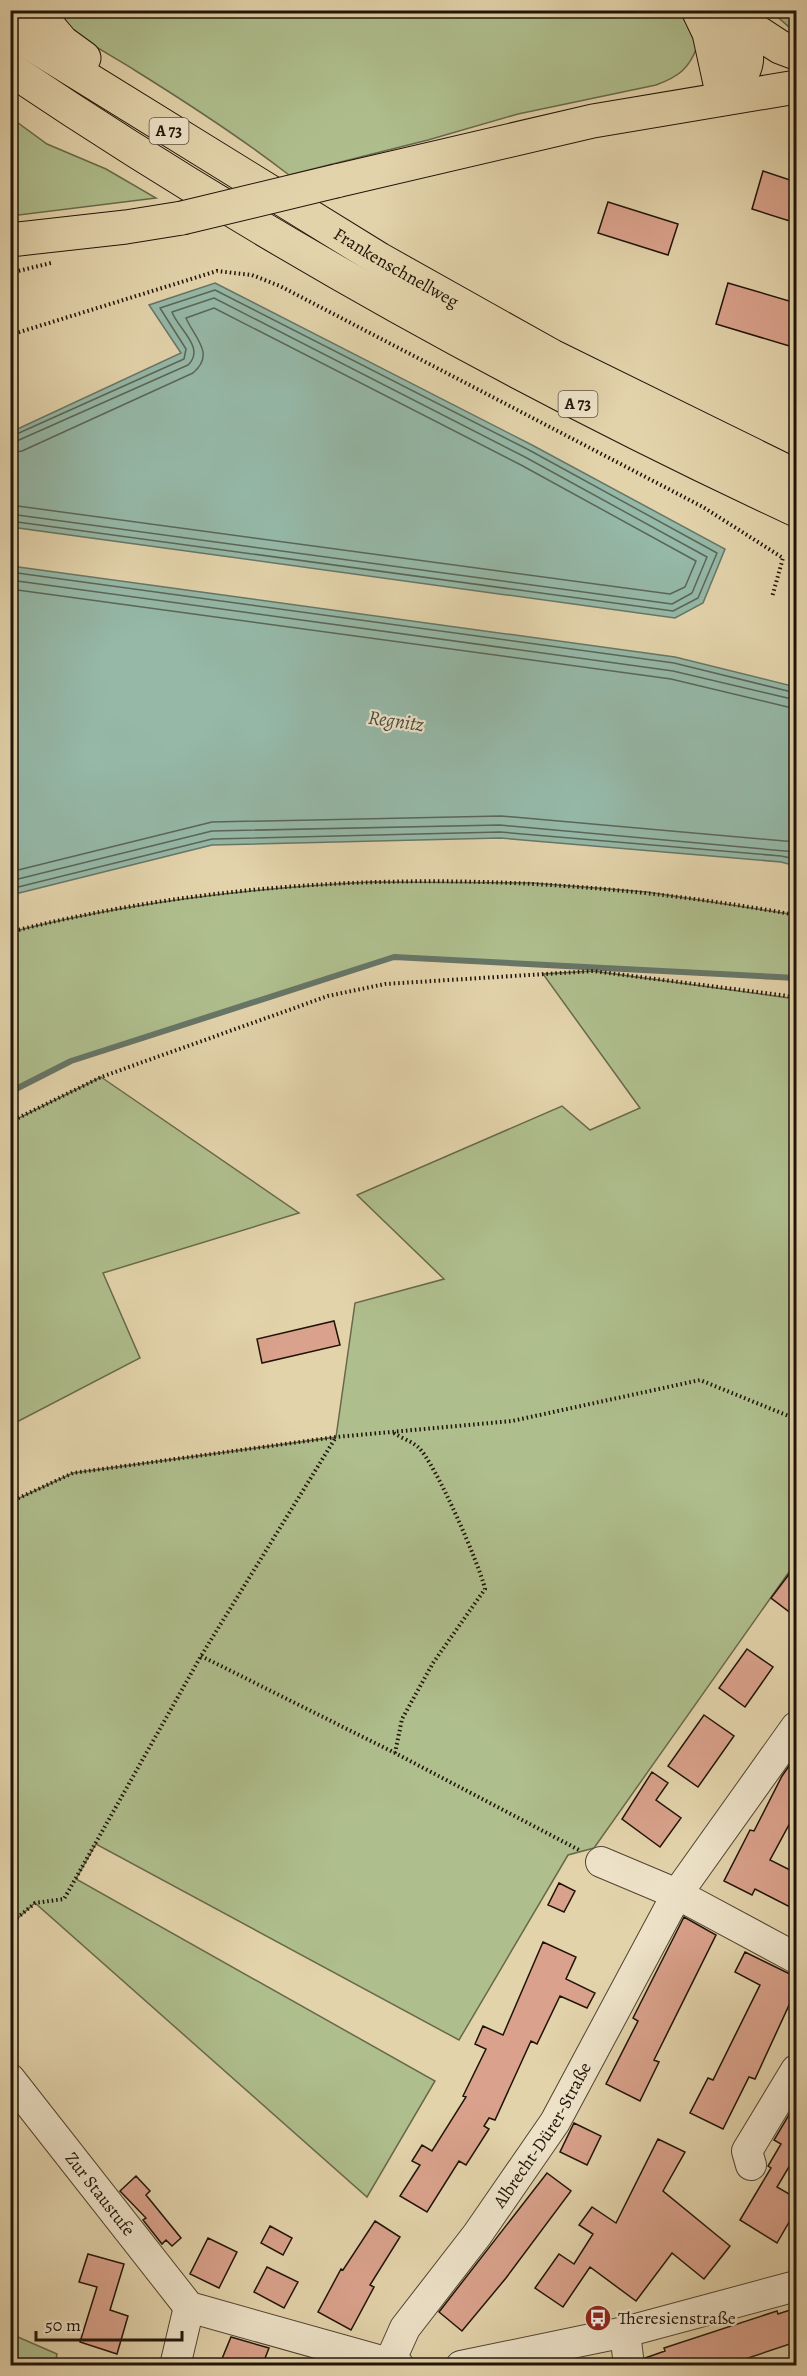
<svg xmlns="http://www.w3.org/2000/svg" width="807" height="2376" font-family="Alegreya,serif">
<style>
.green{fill:#afbe8d;stroke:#68694a;stroke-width:1.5}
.water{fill:#95b8a7;stroke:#667667;stroke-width:1.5}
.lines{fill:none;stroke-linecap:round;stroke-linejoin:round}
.shore{stroke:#5a6658;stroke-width:1.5}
.stream{stroke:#667667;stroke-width:6}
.building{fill:#daa28c;stroke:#201408;stroke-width:1.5}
.minor-casing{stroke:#514431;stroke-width:32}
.major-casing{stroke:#201408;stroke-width:35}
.highway-casing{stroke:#201408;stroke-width:35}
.path{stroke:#201408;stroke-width:4;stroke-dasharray:1.5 3;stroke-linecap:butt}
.minor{stroke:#ede2c8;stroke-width:30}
.major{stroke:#e3d3ab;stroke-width:33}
.highway{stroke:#e3d3ab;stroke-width:33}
.major-bridge-casing{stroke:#201408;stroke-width:35;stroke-linecap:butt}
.major-bridge{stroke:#e3d3ab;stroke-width:33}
.labels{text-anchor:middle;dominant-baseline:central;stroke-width:4.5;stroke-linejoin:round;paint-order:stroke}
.shield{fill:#ede2c8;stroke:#5e5242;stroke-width:1.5}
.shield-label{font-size:16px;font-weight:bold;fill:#201408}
.street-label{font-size:18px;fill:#201408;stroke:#ede2c8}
.poi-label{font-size:18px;fill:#201408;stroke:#ede2c8;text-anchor:start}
.water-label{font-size:20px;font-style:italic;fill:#494d40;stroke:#ede2c8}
</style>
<rect width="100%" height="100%" fill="#e3d3ab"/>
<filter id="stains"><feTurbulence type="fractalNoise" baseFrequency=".00333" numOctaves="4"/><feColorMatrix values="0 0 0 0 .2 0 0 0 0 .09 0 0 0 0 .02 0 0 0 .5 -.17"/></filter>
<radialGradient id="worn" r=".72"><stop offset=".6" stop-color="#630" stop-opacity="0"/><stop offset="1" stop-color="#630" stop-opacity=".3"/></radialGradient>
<!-- green -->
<path class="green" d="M49,11H681L697,47C689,69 678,77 656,85L518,114L428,140L289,175C240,137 189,104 136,71C113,56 64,31 49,11Z
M771,11H796V29L789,27Z
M10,117L47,144L106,169L156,198L11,216Z
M371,882L532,883L647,892L796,915V978L394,957L71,1061L11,1092V932C129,902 250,888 371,882Z
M593,971L796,999V1562L594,1848L568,1855L459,2040L96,1844L76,1879L435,2081L367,2197L35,1903L11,1924V1502L73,1473L336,1437L355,1303L444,1279L357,1195L562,1106L590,1130L640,1108L543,974Z
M101,1077L299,1213L103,1273L140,1358L11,1425V1122Z
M11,2334L57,2354L55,2365H11Z"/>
<!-- water -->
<path class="water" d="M215,283L532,445L725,549L703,603L675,618L11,527V432L181,353L149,305Z
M11,566L675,657L796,687V866L781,862L500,838L212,845L11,895Z"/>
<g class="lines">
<!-- shore -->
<path class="shore" d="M10,437L184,359L186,349L160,308L215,290L529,450L717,553L698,598L673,611L10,521
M10,444L188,365C206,348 178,329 172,312L214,298L525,457L707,557L692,593L672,604L10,514
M10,453L22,451L193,373C216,354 194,337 186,318L214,308L521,465L696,561L685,587L670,594L10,505
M10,572L674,663L796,693
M10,580L673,671L796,700
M10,589L671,679L796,709
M10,872L212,822L501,816L796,842
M10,881L212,831L500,825L796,852
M10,889L212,839L500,832L781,856L796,859"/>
<!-- stream -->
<path class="stream" d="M10,1092L71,1061L394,957L796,978"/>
</g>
<!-- building -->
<path class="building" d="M763,171L796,182V223L752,209Z
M608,202L678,224L668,255L598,233Z
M728,283L796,303V348L716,324Z
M334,1321L340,1345L262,1363L257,1339Z
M796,1565V1617L771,1598Z
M747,1649L773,1667L745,1707L719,1688Z
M704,1715L734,1736L698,1787L668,1766Z
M796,1756V1826L790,1823L770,1860L796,1873V1899L792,1908L755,1889L752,1895L724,1881L750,1830L754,1831L782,1776Z
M652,1772L668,1783L656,1800L681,1818L660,1847L622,1819Z
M559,1883L575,1891L564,1912L548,1905Z
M684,1917L716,1935L654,2060L659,2062L640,2101L606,2084L638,2021L633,2018Z
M543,1942L576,1957L566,1979L595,1993L587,2008L560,1996L537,2044L531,2041L495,2120L489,2118L484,2126L489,2129L466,2165L459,2161L427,2212L400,2196L420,2165L412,2161L422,2145L432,2151L466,2097L463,2096L486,2049L475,2044L483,2026L503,2035Z
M745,1952L796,1977V1990L755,2079L749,2077L723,2129L690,2113L708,2078L713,2080L760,1985L735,1972Z
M796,2103V2155L777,2187L796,2198V2210L777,2243L740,2220L771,2168L768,2166L781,2144L774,2140Z
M574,2123L601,2136L587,2165L560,2152Z
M658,2139L685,2152L663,2191L730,2246L704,2279L672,2253L636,2301L590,2267L563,2307L535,2288L559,2254L574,2264L593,2234L579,2225L592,2207L616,2223Z
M547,2173L571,2191L506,2278L462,2331L439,2312Z
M136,2176L150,2191L146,2195L181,2238L172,2246L166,2240L162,2244L143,2220L146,2218L120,2191Z
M375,2221L400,2237L370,2285L374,2287L351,2330L318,2312L341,2269L343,2270Z
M270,2226L292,2238L283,2255L261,2243Z
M208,2238L237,2252L219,2288L190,2274Z
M88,2254L124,2264L110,2310L128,2316L117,2354L80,2342L97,2287L79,2282Z
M267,2267L298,2282L284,2308L254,2292Z
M796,2308V2342L724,2366H646L645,2358L665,2351L664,2348L777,2311L778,2314Z
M231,2337L269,2348L262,2366H219Z"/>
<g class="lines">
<defs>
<g id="minor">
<path d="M601,1862L677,1894L796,1958"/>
<path id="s1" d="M10,2079L189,2307"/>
<path d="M751,2165L747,2151L796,2070"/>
<path d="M189,2307L399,2366"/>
<path d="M625,2332L629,2366"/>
<path d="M175,2366L189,2307"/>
<path id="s2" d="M388,2366L405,2328L477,2235L555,2122L677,1894L796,1727"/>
<path d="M461,2366L625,2332L796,2286"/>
</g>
<path id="major" d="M336,181L593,121L796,87
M10,240L126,227L182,218"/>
<g id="highway">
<path d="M35,10L62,42L84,58"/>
<path d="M698,10L709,33L723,97"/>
<path d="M728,13L780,47L796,53"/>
<path id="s3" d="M10,31L379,259L552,356L796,476"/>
<path d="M10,69C260,237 524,383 796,510"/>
<path d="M723,97C754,64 751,59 734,18"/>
</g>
</defs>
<!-- minor casing -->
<use href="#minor" class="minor-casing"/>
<!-- major casing -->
<use href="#major" class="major-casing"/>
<!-- highway casing -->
<use href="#highway" class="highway-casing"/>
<!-- path -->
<path class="path" d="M10,273L51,263
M10,335L217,271L252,275L280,286L703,507L783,558L772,597
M10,932C266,867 538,868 796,915
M10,1122L101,1077L328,996L385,984L593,971L796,997
M394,1433C401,1438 411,1441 418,1447C435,1462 480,1566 485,1589L433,1663L402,1719L395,1753
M10,1502L73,1473L336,1437L512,1421L700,1380L796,1419
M201,1656L395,1753L581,1851
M10,1924L35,1903L64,1899L201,1656L336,1437"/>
<!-- minor -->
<use href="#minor" class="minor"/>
<!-- major -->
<use href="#major" class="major"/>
<!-- highway -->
<use href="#highway" class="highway"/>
<defs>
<path id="major-bridge" d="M182,218L336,181"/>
</defs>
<!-- major-bridge casing -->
<use href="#major-bridge" class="major-bridge-casing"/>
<!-- major-bridge -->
<use href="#major-bridge" class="major-bridge"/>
</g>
<!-- icons -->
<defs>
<symbol id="bus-disc" viewBox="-11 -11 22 22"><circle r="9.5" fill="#8f2418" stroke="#ede2c8"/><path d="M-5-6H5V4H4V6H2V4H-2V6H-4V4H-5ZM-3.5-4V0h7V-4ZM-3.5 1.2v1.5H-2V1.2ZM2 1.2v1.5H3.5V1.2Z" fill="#fff"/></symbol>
</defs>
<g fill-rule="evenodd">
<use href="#bus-disc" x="583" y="2303" width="30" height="30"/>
</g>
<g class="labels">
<!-- shield labels -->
<g class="shield">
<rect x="149.5" y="118" width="39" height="26" rx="4.5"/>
<rect x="558.5" y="391" width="39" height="26" rx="4.5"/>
</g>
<g class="shield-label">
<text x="169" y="131">A 73</text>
<text x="578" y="404">A 73</text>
</g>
<!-- street labels -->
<g class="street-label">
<text stroke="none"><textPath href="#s3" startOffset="453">Frankenschnellweg</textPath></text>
<text stroke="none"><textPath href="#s2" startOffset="279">Albrecht-Dürer-Straße</textPath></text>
<text stroke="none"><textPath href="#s1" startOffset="146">Zur Staustufe</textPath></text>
</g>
<!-- poi labels -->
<g class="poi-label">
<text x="618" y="2318">Theresienstraße</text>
</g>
<!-- water labels -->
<g class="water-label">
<text transform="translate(396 721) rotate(8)">Regnitz</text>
</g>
</g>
<!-- margin -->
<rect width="807" height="2376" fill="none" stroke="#e3d3ab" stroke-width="36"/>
<rect x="12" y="12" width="783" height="2352" fill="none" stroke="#201408" stroke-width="3"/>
<rect x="18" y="18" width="771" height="2340" fill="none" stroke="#201408" stroke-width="1.5"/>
<!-- scale -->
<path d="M36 2331v9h146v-9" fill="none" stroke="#201408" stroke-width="3"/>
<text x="45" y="2331" font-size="18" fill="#201408" stroke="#ede2c8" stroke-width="4.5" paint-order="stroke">50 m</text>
<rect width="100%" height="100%" filter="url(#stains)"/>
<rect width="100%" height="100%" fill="url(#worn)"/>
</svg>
